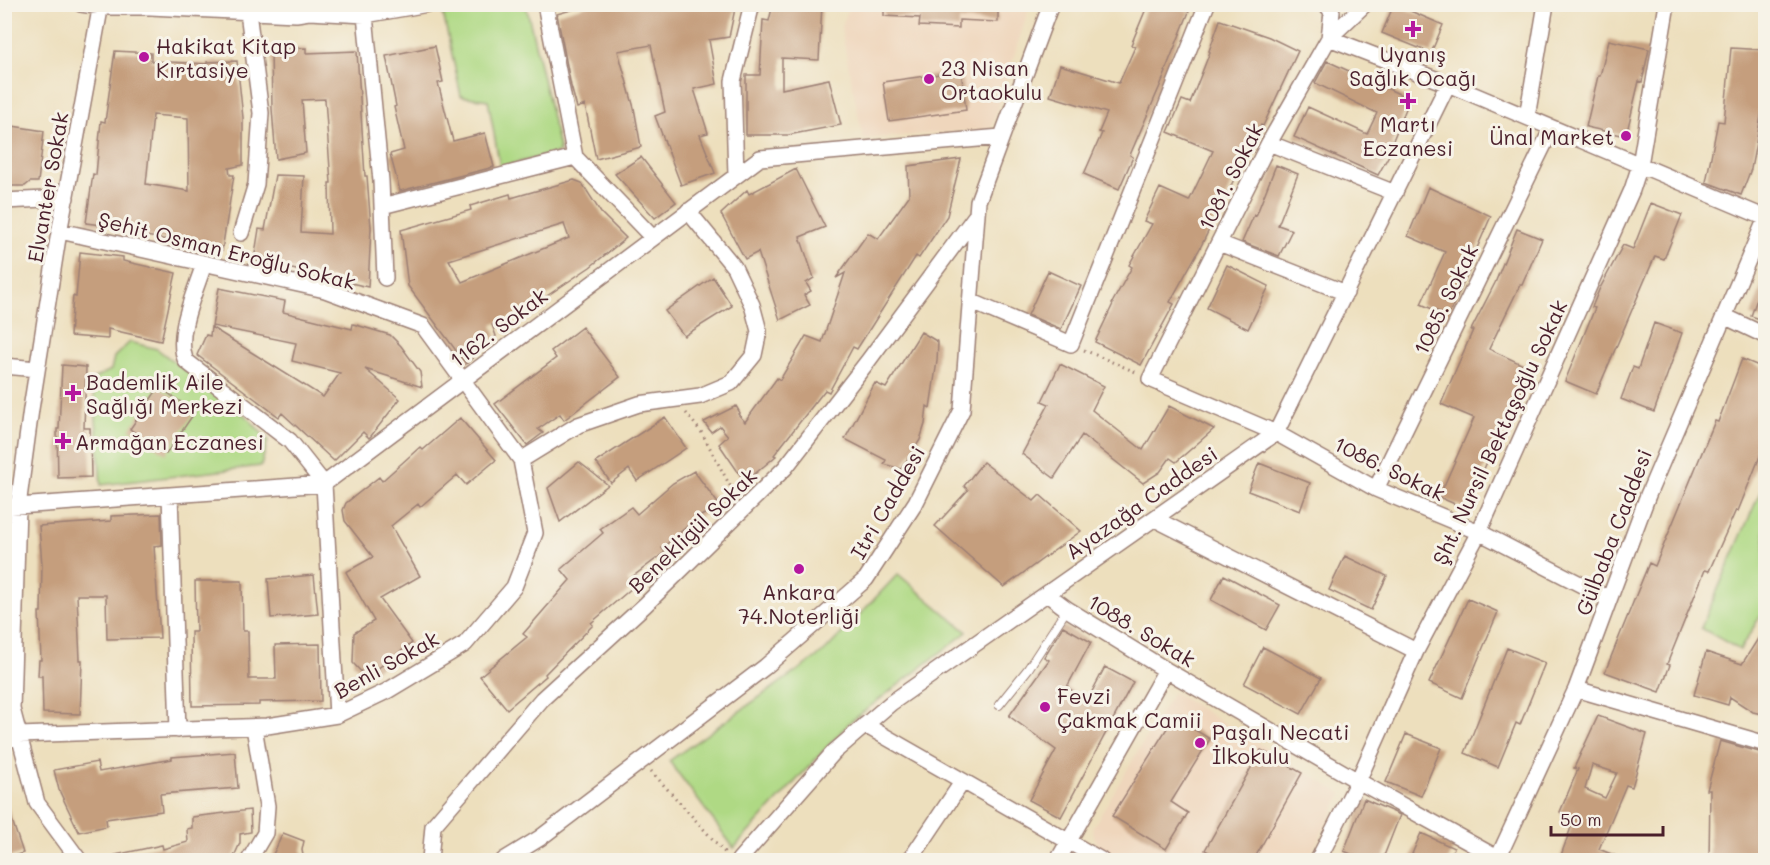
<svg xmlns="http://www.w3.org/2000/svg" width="1770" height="865" font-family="Mali,sans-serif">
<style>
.built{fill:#efd6bc}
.green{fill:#afd984;stroke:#7c7c58;stroke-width:1.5}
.building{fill:#c59e7d;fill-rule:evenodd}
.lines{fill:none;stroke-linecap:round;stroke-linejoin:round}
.service-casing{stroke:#9c7f74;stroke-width:10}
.minor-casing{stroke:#9c7f74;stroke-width:18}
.path{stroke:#9c7f74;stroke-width:3;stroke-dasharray:1.5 4.5;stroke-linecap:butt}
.service{stroke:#fff;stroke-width:8}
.minor{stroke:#fff;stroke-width:15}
.poi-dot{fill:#b5179e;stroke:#f7f3e8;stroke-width:2}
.labels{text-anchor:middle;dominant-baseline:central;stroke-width:6;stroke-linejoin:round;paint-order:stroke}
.poi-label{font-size:21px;fill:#4a1f2b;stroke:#f7f3e8;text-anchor:start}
.street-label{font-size:21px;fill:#4a1f2b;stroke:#f7f3e8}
</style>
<rect width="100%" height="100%" fill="#f7f3e8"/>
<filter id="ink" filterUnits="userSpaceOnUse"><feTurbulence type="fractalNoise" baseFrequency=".0167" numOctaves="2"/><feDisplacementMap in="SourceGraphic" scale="12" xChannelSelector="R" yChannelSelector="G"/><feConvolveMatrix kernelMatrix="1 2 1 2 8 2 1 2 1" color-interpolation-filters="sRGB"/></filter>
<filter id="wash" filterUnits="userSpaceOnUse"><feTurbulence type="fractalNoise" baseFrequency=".008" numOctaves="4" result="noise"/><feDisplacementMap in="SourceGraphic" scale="24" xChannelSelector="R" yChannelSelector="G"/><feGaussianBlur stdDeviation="1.35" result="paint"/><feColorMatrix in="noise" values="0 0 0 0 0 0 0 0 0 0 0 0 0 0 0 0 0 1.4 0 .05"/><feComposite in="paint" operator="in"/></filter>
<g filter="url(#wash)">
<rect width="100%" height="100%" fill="#eddfbd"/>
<!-- built -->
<path class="built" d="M850,5H1030L991,129L863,139L841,28Z
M1173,692L1342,794L1308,860H1121L1098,848L1092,829Z"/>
<!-- green -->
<path class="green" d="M484,4L526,5L560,152L500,167L488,100L461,96L443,13Z
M130,342L157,349L248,418L268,440L261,466L101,485L93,379L111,370L114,357Z
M1765,481V608L1740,650L1701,628Z
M898,574L967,632L850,722L734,848L669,761L825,651Z"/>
<g id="blocks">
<!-- building -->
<path class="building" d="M592,4H736L729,37L709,40L717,84L694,89L708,133L700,135L715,173L681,185L655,116L665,112L651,45L618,51L634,108L641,147L596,159L585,105L577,108L571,86L557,14Z
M773,4H822L819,60L782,58V89L829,79L841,125L788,135H746V75H760L763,20L769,21Z
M884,4H998V22L959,20V28L919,26L920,18L884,16Z
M1148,4H1170L1189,12L1165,71L1166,72L1130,155L1133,157L1119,189L1084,174L1102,133L1099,132L1107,113L1050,96L1060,65L1119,83L1135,47L1131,45Z
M1394,4L1443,25L1431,53L1382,33Z
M1220,20L1269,37L1298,51L1263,126L1261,125L1200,248L1170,302L1174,304L1141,365L1095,342L1113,304L1112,303L1132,267L1129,265L1152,224L1144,221L1160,188L1189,201L1213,151L1168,132L1182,100L1190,103L1210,52L1209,51Z
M1609,40L1649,49L1642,82L1639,81L1626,136L1586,127L1598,76H1600Z
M435,46L443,82L438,83L453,141L485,133L494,167L400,191L390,154L404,150L394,107L396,106L386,56Z
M306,48V53L357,51L365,176H367L371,228L368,287L254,260L259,229L265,230L275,175L304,176L301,232L330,234L329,183H331L325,99L302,100L306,153L276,159L272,109L271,49Z
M1731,48L1766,50L1765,111H1762L1751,169L1741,195L1706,182L1718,121L1724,122Z
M115,51L151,53V61L207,64V62L237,61L243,118V165L229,168L230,175H234L222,250L124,232V228L86,223L93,174L96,175L101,121L105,122ZM153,115L188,118L189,191L146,184Z
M1327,61L1410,99L1391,145L1394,146L1378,175L1294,137L1308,107L1367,134L1377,113L1315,83Z
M961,71L966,110L889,121L883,82Z
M6,125L44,131L38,182H30L25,186H4Z
M641,157L676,202L655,218L615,174Z
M961,159L947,216L919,258L916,256L857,349L853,347L829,392L825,390L774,455L776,456L745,482L719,444L728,436L720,426L711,432L704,422L736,406L740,413L738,414L745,422L777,378L780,380L806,336L822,342L845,273L836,278L868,233L878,239L909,196L908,166Z
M1276,165L1298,174L1278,225L1292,230L1279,256L1242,242L1254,215L1256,216Z
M796,169L825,227L800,237L814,278L806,283L811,291L804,295L810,305L780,320L758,252L745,259L721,214L747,190L749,194Z
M574,180L582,183L601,213L626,238L590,267L538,302L539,306L492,325L496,336L466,364L408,286L401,230L471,210L470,206L510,194L511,198ZM564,224L569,238L462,282L449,260Z
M1428,187L1491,216L1467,271H1469L1448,316L1421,304L1445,252L1408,236Z
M1651,203L1682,215L1664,259L1655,256L1596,394L1565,381L1595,308L1592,307L1599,290L1623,245L1633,249Z
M1517,229L1542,239L1522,285H1520L1489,349L1532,369L1503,435L1500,433L1466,509L1439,497L1474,418L1441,404L1473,330H1471L1495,283Z
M80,252L123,257V261L176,273L161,341L108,329V339L70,336L73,296L76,297Z
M1227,265L1269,286L1248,329L1207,308Z
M1048,271L1081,286L1061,329L1028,315Z
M713,277L732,306L684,336L665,311Z
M1764,279L1766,280V321L1751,316Z
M219,288L285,301L283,312L352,329L353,324L390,335L401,346L420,372L422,387L365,369L400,399L371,436L369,438L363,432L334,461L282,413L279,417L197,355L206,335L210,336L211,327L323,397L340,373L292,361L296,343L212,326Z
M1654,323L1682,333L1654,412L1621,399L1633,367L1638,369Z
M582,327L620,377L564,420L560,414L538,429L543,433L527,445L495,404L556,358L551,351Z
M921,332L938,342L937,361L930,408L927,406L925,424L920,440L901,469L884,464L886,460L845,439L875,383L886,388Z
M1742,359L1766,369V441L1738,511L1736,510L1709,571L1705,570L1667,664L1670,665L1660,692L1605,672L1649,563L1655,566L1715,421L1718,422Z
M1060,364L1104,386L1092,410L1143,450L1169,406L1214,429L1176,462L1170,458L1160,472L1143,483L1082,435L1054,478L1022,454L1049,404L1042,401Z
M62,365L86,367L84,428H90L91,477L58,478L57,429H59Z
M159,387L195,412L166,454L130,429Z
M665,417L686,448L637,481L629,469L611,483L596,462Z
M460,418L496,460L466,485L457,475L420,507L418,504L391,526L420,576L380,599L412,643L366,677L353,663L354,633L374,621L346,572L373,557L345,521L343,510L346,503L379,477L382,481L420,447L423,450Z
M579,462L608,485L560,522L548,488Z
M983,462L1034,501L1040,495L1081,531L1004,587L935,526L968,490L964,486Z
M1259,463L1310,483L1300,511L1248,491Z
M694,471L720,506L697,518L662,548L665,552L627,581L632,588L591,623L593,625L545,674L546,676L507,709L480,676L527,637L523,634L570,580L561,569L603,533L600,529L631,507L637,514L673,483Z
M161,514L162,545L154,546L160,638L107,639L106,595H77L80,660H82L80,714L43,713L42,676H38L39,660H41L39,612H41L42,565L39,526L111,521V516Z
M1345,556L1387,576L1371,610L1329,590Z
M314,575L318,614L271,618L268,579Z
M1224,575L1280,605L1266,630L1211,600Z
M195,581H242L243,631H248L249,679H276L275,645L320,644L321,701L259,702V705L192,706L191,632H196Z
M1468,599L1498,612L1462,698L1429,683Z
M1063,626L1091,642L1067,687L1087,701L1105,667L1133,682L1061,817L1029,800L1056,750L1009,716L1049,660L1044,657Z
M1766,626V715L1753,712L1730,697L1728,705L1694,695L1706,652L1742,664Z
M1263,647L1321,678L1301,714L1244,684Z
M1507,648L1545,663L1520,725L1516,723L1498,767L1465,753Z
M1598,716L1647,734L1632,787L1626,785L1599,849L1628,861H1559L1574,819L1560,812L1578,769L1574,768ZM1592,765L1617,773L1605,798L1585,789Z
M1174,717L1210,739L1171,802L1188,813L1166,849L1112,816Z
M1406,734L1441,748L1421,796L1386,782Z
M1720,741L1766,754V790L1760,807H1766L1765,861H1709L1710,790H1707Z
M1261,750L1302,773L1253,861H1223L1205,850Z
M235,752L238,788L160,794L162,811L106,819L107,826L79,832L59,790L54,770L97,762L99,772L172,759V757Z
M1364,799L1400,815L1382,861H1368L1344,851Z
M4,805H7L23,853L4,859Z
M250,810L251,832L240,834V843L232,861H116L115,855L162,845L163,849L188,842L187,829L192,828V817Z
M283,833L304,841L302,850L304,861H270Z
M1421,833L1454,848L1448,861H1409Z"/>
</g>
</g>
<g filter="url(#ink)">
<use href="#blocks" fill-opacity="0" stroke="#9c7f74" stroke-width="1.5"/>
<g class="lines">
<defs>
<path id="service" d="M999,705L1028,669L1067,609"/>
<path id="minor" d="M81,4L102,7H150L296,14L309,12L365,15L428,4
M545,4L575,157L653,238
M1326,4L1332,12L1329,38L1448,84L1766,218
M1365,4L1329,38L1269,143L1150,379L1276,433L1376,489L1479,532L1609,599
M365,15L381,181L385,278
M1527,117L1546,4
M1269,143L1395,193
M736,175L733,81L752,4
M4,201L66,198
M382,206L575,157
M241,233L256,184L261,113L248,12
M1219,243L1346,293
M204,264C196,290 174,336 186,361L290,441L324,484
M970,301L1071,344L1207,4
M1724,316L1766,336
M4,366L37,369
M521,460L578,425L639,404L700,396L731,383L754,355L759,331L752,305L734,267L688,211
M324,484L337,715
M1376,489L1552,128
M170,495L178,730
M4,507L324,484L760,158L1001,137
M1155,519L1416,651
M1047,594L1067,609L1166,670L1358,781L1501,860
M1576,689L1766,744
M865,725L1101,860
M4,742L19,735L267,726L337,715L387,691L465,644L514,587L535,533L521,460L423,326L325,290L60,231
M79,860L37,803L12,709L18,506L31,409L57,244L101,4
M249,860L265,833L267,806L254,727
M430,860L433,826L542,699L645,605L785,468L868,361L977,214
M504,860L540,838L765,667L866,579L916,502L962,410L978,201L1051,4
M739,860L834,752L891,703L1276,433L1448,84
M910,860L963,781
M1058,860L1166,670
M1318,860L1358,781L1416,651L1479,532L1632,190L1640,165L1667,4
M1497,860L1576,689L1648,495L1766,218"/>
</defs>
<!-- service casing -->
<use href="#service" class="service-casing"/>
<!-- minor casing -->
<use href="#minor" class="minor-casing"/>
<!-- path -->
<path class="path" d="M1084,350L1138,373
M686,413L702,433L736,497
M651,771L727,855"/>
<!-- service -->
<use href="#service" class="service"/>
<!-- minor -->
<use href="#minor" class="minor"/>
</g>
</g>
<!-- markers -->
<g class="poi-dot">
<path d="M1410 20h6v6h6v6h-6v6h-6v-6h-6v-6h6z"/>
<circle cx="144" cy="57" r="6"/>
<circle cx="929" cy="79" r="6"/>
<path d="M1405 92h6v6h6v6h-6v6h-6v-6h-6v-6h6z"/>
<circle cx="1626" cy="136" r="6"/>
<path d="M70 384h6v6h6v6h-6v6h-6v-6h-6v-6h6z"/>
<path d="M60 432h6v6h6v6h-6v6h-6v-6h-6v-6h6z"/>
<circle cx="799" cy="569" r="6"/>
<circle cx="1045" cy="707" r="6"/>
<circle cx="1200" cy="743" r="6"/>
</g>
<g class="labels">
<!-- poi labels -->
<g class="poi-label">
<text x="156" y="45">Hakikat Kitap<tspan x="156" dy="24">Kırtasiye</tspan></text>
<text x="1413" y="53" text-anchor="middle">Uyanış<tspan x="1413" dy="24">Sağlık Ocağı</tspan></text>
<text x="941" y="67">23 Nisan<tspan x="941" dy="24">Ortaokulu</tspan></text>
<text x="1408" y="123" text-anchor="middle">Martı<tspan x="1408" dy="24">Eczanesi</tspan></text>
<text x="1614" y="136" text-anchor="end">Ünal Market</text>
<text x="86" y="381">Bademlik Aile<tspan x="86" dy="24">Sağlığı Merkezi</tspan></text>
<text x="75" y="441">Armağan Eczanesi</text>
<text x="799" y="591" text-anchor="middle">Ankara<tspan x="799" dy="24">74.Noterliği</tspan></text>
<text x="1057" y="695">Fevzi<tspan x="1057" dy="24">Çakmak Camii</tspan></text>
<text x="1212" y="731">Paşalı Necati<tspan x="1212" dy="24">İlkokulu</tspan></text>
</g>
<!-- street labels -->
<g class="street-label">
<text transform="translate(1230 176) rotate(-63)">1081. Sokak</text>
<text transform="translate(47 187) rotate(-80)">Elvanter Sokak</text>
<text transform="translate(227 250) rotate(14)">Şehit Osman Eroğlu Sokak</text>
<text transform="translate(1445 299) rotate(-64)">1085. Sokak</text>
<text transform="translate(498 327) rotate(-37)">1162. Sokak</text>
<text transform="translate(1499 432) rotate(-65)">Şht. Nursil Bektaşoğlu Sokak</text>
<text transform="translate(1390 468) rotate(26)">1086. Sokak</text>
<text transform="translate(887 502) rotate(-60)">Itri Caddesi</text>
<text transform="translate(1141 502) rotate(-35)">Ayazağa Caddesi</text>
<text transform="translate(692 530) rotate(-44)">Benekligül Sokak</text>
<text transform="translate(1613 532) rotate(-69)">Gülbaba Caddesi</text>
<text transform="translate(1142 630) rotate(31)">1088. Sokak</text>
<text transform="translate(386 664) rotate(-29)">Benli Sokak</text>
</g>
</g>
<!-- margin -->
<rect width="1770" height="865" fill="none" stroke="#f7f3e8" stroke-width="24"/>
<!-- scale -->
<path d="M1551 826v9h112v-9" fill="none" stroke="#4a1f2b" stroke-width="3"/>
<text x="1560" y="826" font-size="18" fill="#4a1f2b" stroke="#f7f3e8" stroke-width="4.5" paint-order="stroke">50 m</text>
</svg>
